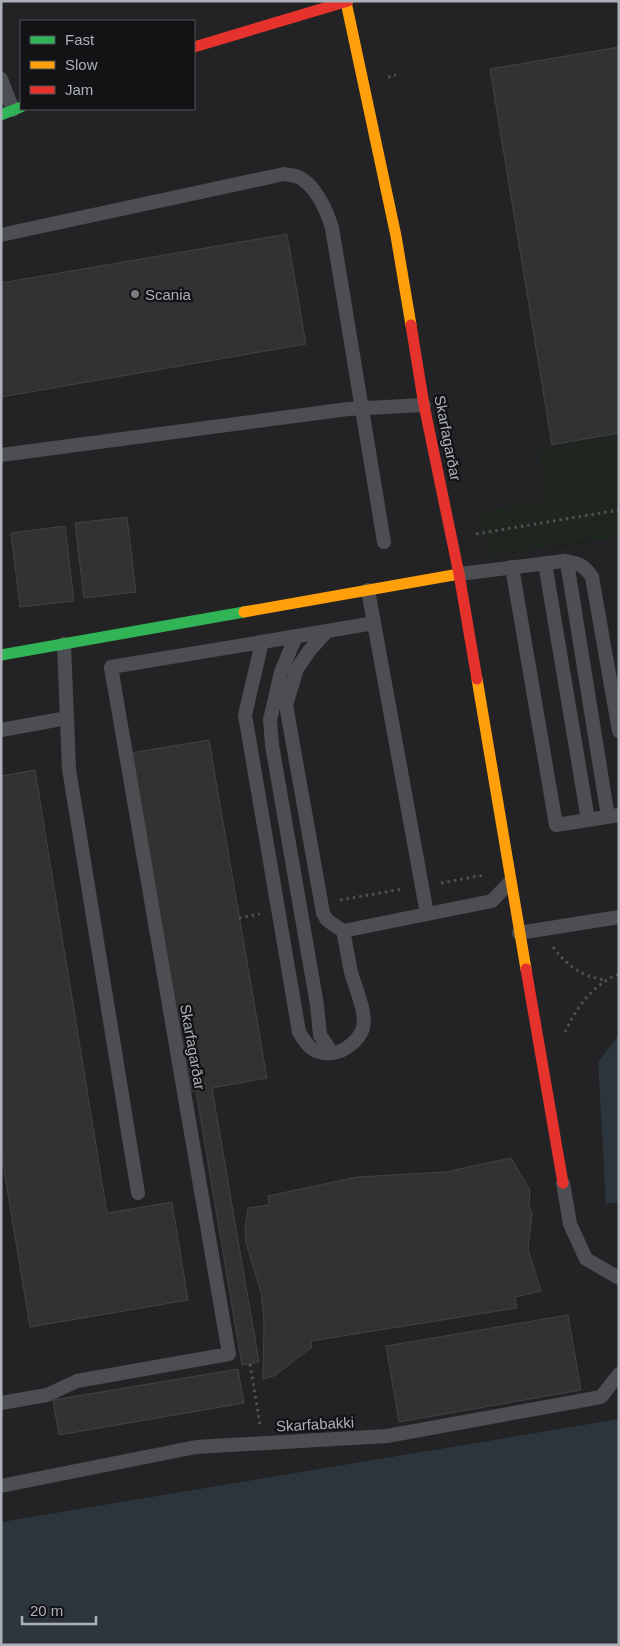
<svg xmlns="http://www.w3.org/2000/svg" width="620" height="1646" font-family="Arial,sans-serif">
<style>
.built{fill:#232325;fill-rule:evenodd}
.green{fill:#1f2620}
.water{fill:#2c353b}
.building{fill:#323233;stroke:#414245}
.lines{fill:none;stroke-linecap:round;stroke-linejoin:round}
.path{stroke:#4f5053;stroke-width:3;stroke-dasharray:2.5 4;stroke-linecap:butt}
.lane{stroke:#4d4e52;stroke-width:14}
.fast{stroke:#30b455;stroke-width:11}
.slow{stroke:#ff9f0a;stroke-width:11}
.jam{stroke:#e5322d;stroke-width:11}
.poi-dot{fill:#787b81;stroke:#131315;stroke-width:2}
.labels{text-anchor:middle;dominant-baseline:central;stroke-width:4.5;stroke-linejoin:round;paint-order:stroke}
.poi-label{font-size:15px;fill:#abb0b9;stroke:#131315;text-anchor:start}
.street-label{font-size:15px;fill:#abb0b9;stroke:#131315}
</style>
<rect width="100%" height="100%" fill="#191919"/>
<!-- built -->
<path class="built" d="M1,1H619V433L552,445L546,500L480,511L489,556L619,537V1034L598,1062L607,1204L619,1202V1419L1,1522ZM21,21H194V109H21Z"/>
<!-- green -->
<path class="green" d="M619,433V538L605,540H595L489,556L479,511L546,500L538,449Z"/>
<!-- water -->
<path class="water" d="M619,1034V1202L606,1204L598,1062Z
M619,1419V1645H1V1522Z"/>
<!-- building -->
<path class="building" d="M619,47V433L552,445L490,69Z
M287,234L306,344L1,397V283Z
M127,517L136,592L84,598L75,523Z
M65,526L74,601L20,607L11,533Z
M209,740L267,1078L212,1088L259,1362L242,1365L196,1091L188,1092L130,753Z
M35,770L107,1213L172,1202L188,1300L30,1327L1,1152V776Z
M511,1158L530,1190L529,1205L532,1214L528,1249L541,1291L515,1297L517,1308L311,1341L312,1347L274,1376L263,1379L264,1322L261,1292L246,1243L245,1228L248,1208L269,1205L268,1196L357,1177L445,1172Z
M568,1315L581,1390L399,1422L386,1346Z
M238,1369L244,1403L59,1435L53,1400Z"/>
<g class="lines">
<!-- path -->
<path class="path" d="M388,77L396,75
M476,534L619,510
M441,883L484,875
M340,900L403,889
M239,918L260,914
M553,947C568,967 582,977 607,980
M565,1032C577,1007 592,985 619,974
M250,1364L260,1425"/>
<!-- lane -->
<path class="lane" d="M1,79L13,110
M1,235L284,174C288,175 293,175 296,176C315,183 327,211 332,228L384,542
M1,455L348,409L424,405
M567,562L608,817
M545,563L588,820L619,815
M512,567L556,825L588,820
M459,574L564,561C579,563 584,565 592,577L619,731
M368,590L374,623L327,631L309,651L297,669L286,705L323,913L327,920L343,931L492,901L510,882
M374,623L427,914
M327,631L262,642L245,715L299,1032C307,1046 314,1055 332,1053C345,1052 359,1040 363,1028C367,1013 355,987 351,972C348,958 346,944 343,931
M296,636L281,672L270,720L272,745L317,1005L320,1035L332,1053
M64,644L69,769L138,1193
M1,730L67,718
M519,933L619,917
M563,1183L570,1224L586,1259L619,1278
M1,1403L47,1395L77,1381L229,1354L111,667L262,642
M1,1486L196,1447L387,1436L601,1397L619,1374"/>
<!-- fast -->
<path class="fast" d="M1,115L21,107
M1,655L244,612"/>
<!-- slow -->
<path class="slow" d="M346,2L396,236L411,325
M244,612L459,574
M477,679L526,969"/>
<!-- jam -->
<path class="jam" d="M194,47L348,1
M411,325L424,405L459,574L477,679
M526,969L563,1183"/>
</g>
<!-- markers -->
<circle class="poi-dot" cx="135" cy="294" r="5"/>
<g class="labels">
<!-- poi labels -->
<g class="poi-label">
<text x="145" y="294">Scania</text>
</g>
<!-- street labels -->
<g class="street-label">
<text transform="translate(448 438) rotate(79)">Skarfagarðar</text>
<text transform="translate(193 1047) rotate(80)">Skarfagarðar</text>
<text transform="translate(315 1424) rotate(-3)">Skarfabakki</text>
</g>
</g>
<!-- border -->
<rect width="620" height="1646" fill="none" stroke="#abb0b9" stroke-width="5"/>
<!-- legend -->
<rect x="20" y="20" width="175" height="90" fill="#131315" stroke="#505257"/>
<rect x="30" y="36" width="25" height="8" fill="#30b455" stroke="#505257"/>
<text x="65" y="45" font-size="15" fill="#abb0b9">Fast</text>
<rect x="30" y="61" width="25" height="8" fill="#ff9f0a" stroke="#505257"/>
<text x="65" y="70" font-size="15" fill="#abb0b9">Slow</text>
<rect x="30" y="86" width="25" height="8" fill="#e5322d" stroke="#505257"/>
<text x="65" y="95" font-size="15" fill="#abb0b9">Jam</text>
<!-- scale -->
<path d="M22 1616v8h74v-8" fill="none" stroke="#abb0b9" stroke-width="2.5"/>
<text x="30" y="1616" font-size="15" fill="#abb0b9" stroke="#131315" stroke-width="4" paint-order="stroke">20 m</text>
</svg>
